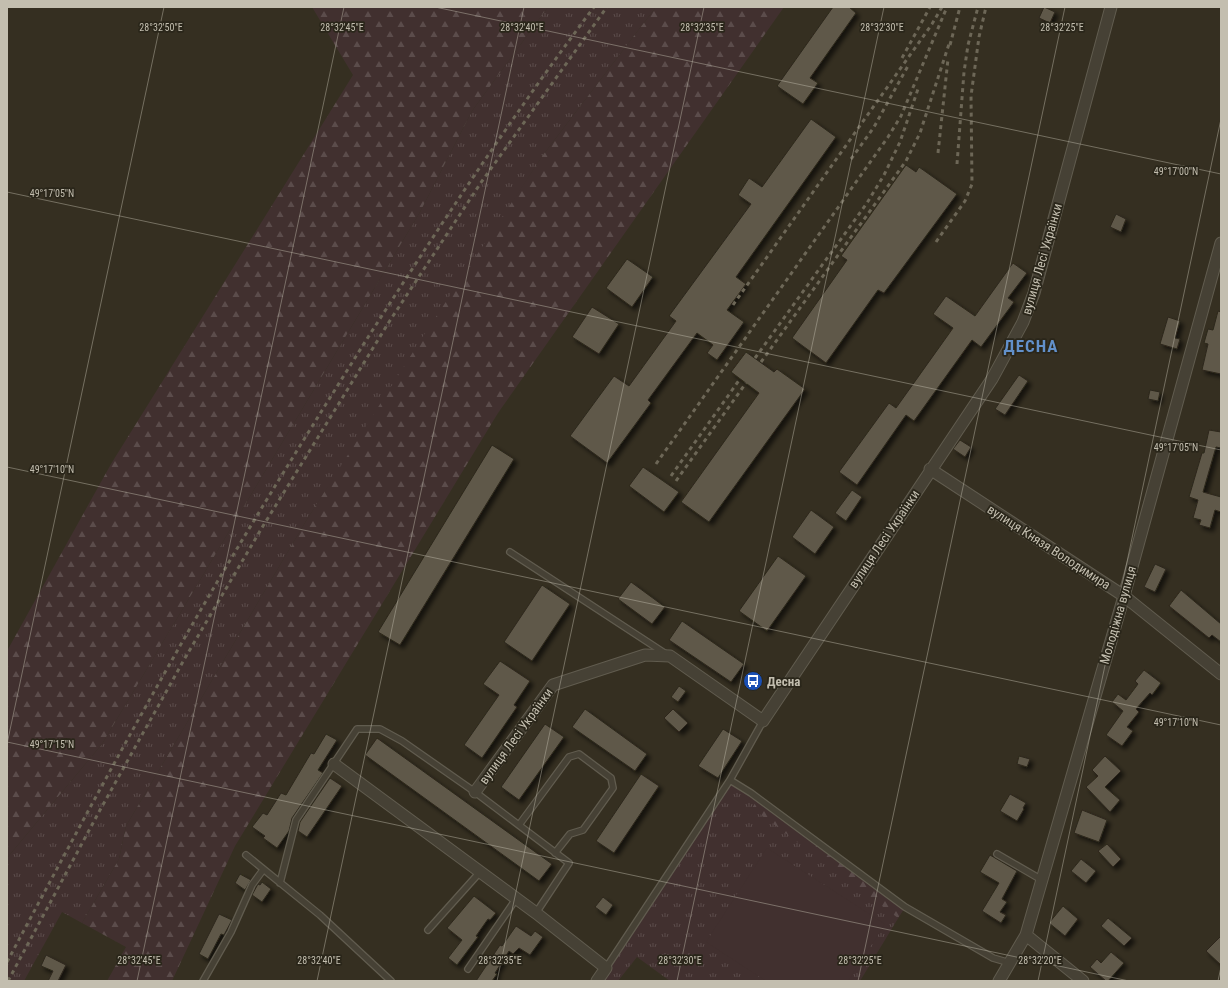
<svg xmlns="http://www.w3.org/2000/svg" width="1228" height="988" font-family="'Roboto Condensed',sans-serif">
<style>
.grass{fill:url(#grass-tufts)}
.forest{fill:url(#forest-firs)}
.pitch{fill:#41302f}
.building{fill:#5f5848;stroke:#2d281c;filter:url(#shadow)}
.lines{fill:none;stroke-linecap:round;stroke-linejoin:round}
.lane-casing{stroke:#615c4f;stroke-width:8}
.street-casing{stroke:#615c4f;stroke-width:13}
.lane{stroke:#464135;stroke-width:5.5}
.street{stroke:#464135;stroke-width:11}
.rail{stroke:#6d6757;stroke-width:3;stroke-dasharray:4 4;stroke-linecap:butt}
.ticks{fill:none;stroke:#c3beaf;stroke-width:1;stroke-opacity:0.45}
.labels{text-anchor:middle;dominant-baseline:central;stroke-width:3.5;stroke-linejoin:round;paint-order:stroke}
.street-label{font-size:13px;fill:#c3beaf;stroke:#2a261a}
.poi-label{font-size:13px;font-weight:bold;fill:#c3beaf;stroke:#2a261a;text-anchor:start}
.district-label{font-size:17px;font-weight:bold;letter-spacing:1px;fill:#6290ca;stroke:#2a261a}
.ticks-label{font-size:10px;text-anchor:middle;fill:#c3beaf;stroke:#2a261a;stroke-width:3.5;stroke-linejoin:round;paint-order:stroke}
</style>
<defs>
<pattern id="grass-tufts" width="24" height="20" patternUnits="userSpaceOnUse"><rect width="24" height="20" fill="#41302f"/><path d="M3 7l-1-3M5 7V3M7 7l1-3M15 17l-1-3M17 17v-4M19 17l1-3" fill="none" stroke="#5b4c4b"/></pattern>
<pattern id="forest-firs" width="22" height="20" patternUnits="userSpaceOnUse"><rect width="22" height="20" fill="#41302f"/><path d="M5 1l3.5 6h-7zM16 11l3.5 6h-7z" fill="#5b4c4b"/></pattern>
<filter id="shadow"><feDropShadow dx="3.5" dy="3.5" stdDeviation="2" flood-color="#0009"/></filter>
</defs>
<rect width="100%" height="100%" fill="#352f21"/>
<!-- grass -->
<path class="grass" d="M548,7H656L543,155L306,521L126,826L119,859L82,923L62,912L24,981H7V858L102,744L420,212L472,111Z
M730,780L905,907L860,981H670L637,957L618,981H597Z"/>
<!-- forest -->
<path class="forest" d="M312,7H548L472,111L420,212L102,744L7,858V651L111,464L353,75Z
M656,7H784L498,413L235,846L172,981H107L126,947L82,923L119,859L126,826L306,521L420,341L543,155Z
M758,799L905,907L898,918L752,808Z"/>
<!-- pitch -->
<path class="pitch" d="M767,848L885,924L848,981H766L706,942Z"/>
<!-- building -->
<path class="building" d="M833,7H849L856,13L810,78L818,83L803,104L777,86Z
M1044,7L1055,12L1050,23L1039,18Z
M811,119L836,137L736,277L746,284L727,310L744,322L717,360L707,353L713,345L697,333L648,400L651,403L607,463L570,436L614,376L629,386L676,321L669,316L751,204L738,195L749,178L762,187Z
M906,165L916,172L919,167L957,194L884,293L878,290L826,363L792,338L847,260L841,256Z
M1116,214L1126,219L1121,232L1110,227Z
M627,259L653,277L632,307L606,288Z
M1013,263L1027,273L1008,298L1014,302L981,347L972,340L914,421L906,415L857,485L839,472L889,403L896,408L953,328L933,314L946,296L975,316Z
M592,307L619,324L599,354L572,337Z
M1218,311L1221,312V374L1202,370L1208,344L1204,343L1208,329L1213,330Z
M1168,317L1180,321L1175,338L1180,339L1177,349L1160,344Z
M746,352L774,372L777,369L805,389L709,522L681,502L759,393L731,372Z
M1019,375L1028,381L1005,415L995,409Z
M1150,390L1160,392L1158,401L1148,399Z
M1209,430L1221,432V448L1216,447L1203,492L1221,497V512L1215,510L1210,528L1199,525L1201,520L1193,518L1198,500L1189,497L1202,453H1204Z
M960,440L971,447L965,457L953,449Z
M492,445L514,459L400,645L378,632Z
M643,467L679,492L664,512L629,486Z
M852,490L862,497L846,521L835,513Z
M811,510L834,527L815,554L792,537Z
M778,556L806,576L767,631L739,611Z
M1155,564L1166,569L1155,592L1144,587Z
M631,582L665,607L652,624L618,599Z
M542,585L570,604L532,661L504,642Z
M1181,590L1221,624V642L1212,635L1209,638L1169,606Z
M682,621L744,664L731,682L669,640Z
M500,661L530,681L514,705L517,707L482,758L464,745L499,695L483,684Z
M1144,670L1161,683L1152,695L1150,693L1136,709L1139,712L1127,727L1133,731L1122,746L1106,735L1123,711L1112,702L1118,694L1126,700L1138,684L1135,681Z
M679,686L686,691L678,702L671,697Z
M585,709L647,754L635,771L572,727Z
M673,709L688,723L679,732L664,718Z
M545,724L564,737L519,800L501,787Z
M723,729L742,741L718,778L698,766Z
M326,734L337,740L318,770L323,773L292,818L289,831L277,848L263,838L265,836L252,827L263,813L267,815L281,793L286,795L311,753L314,754Z
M377,738L552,864L539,881L365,755Z
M1019,756L1030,759L1027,767L1017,764Z
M1105,756L1121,771L1105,787L1120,800L1110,812L1086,787L1098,776L1092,770Z
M641,774L659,786L614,853L596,841Z
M330,778L342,786L307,837L298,831L300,822Z
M1010,794L1026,803L1023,808L1024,809L1017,821L1000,811Z
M1082,810L1107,820L1099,842L1074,833Z
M1107,844L1121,859L1113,867L1098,851Z
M990,855L1017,871L1002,899L1007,902L1000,912L1006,915L1001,923L982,911L999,883L980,872Z
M1081,859L1096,871L1086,883L1071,871Z
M240,874L251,880L245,890L235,883Z
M262,882L271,889L262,902L252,895L258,884L260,885Z
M474,896L496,913L490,920L488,919L476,936L478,937L457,965L448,958L462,940L447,928Z
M603,897L613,905L606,915L595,907Z
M1063,906L1078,919L1065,936L1049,923Z
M219,914L232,920L224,935L221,934L208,959L199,954Z
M1108,918L1132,938L1124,946L1101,926Z
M516,926L531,936L535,931L543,937L530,955L519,948L513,954L509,951L495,973L497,974L492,981H476L500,945L502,946Z
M1221,936V965L1206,951Z
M1111,952L1124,963L1108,981H1106L1090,967L1097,959L1101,963Z
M46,955L66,965L58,981H48L53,971L41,966Z"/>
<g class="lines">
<defs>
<path id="lane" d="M510,552L666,654
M730,780L751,793L905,907L993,958L1010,963
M519,825L569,757L579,754L611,778L613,788L583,830L570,834L555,853
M997,854L1042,880
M246,855L320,915L391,981
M280,883L296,820L357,729H380L402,741L475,792L569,863L536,913
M428,930L480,872
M606,968L730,780L763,721
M468,969L516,899
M203,981L231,932L252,885L263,870"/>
<path id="street" d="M930,469L1124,596L1221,674
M334,764L536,913L606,968L597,981
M475,792L553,685L645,655L670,656L763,721L992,379L1023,322L1034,293L1111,7
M1026,935L1083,981
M999,981L1026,935L1124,596L1221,243"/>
</defs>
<!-- lane casing -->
<use href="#lane" class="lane-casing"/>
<!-- street casing -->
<use href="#street" class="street-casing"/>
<!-- lane -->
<use href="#lane" class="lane"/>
<!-- street -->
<use href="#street" class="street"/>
<!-- rail -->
<path class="rail" d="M950,45L960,7
M902,58L930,7
M938,153L948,59
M851,159L874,127L908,66
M957,164L964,72L968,45L978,7
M936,242L965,201L972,184L971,96L979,37L986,7
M733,305L932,24L942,7
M755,358L867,203L884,175L900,142L918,89
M761,362L906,161L920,133L950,41
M656,464L888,137L901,116L947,7
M671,476L740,379
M676,481L746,383
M7,962C61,861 115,760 172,660C233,552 299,447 365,342C438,228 513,115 594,7
M8,981L100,810L185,658L263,526L333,413L389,322L480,184L607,7"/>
</g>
<!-- ticks -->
<path class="ticks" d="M435,7L1221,174M7,192L1221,450M7,467L1221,725M7,742L1129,981M7,744L164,7M137,981L344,7M317,981L524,7M497,981L704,7M677,981L884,7M858,981L1065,7M1038,981L1221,119M1218,981L1221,967"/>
<!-- icons -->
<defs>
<symbol id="bus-disc" viewBox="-11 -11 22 22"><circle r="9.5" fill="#1a4fb4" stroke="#2a261a"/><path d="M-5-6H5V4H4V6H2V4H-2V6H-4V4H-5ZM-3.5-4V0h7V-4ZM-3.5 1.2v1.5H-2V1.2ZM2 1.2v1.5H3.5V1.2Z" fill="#fff"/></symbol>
</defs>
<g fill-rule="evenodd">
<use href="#bus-disc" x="742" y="670" width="22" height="22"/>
</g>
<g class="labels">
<!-- street labels -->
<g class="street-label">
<text transform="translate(1042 259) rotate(-74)">вулиця Лесі Українки</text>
<text transform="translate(884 539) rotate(-56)">вулиця Лесі Українки</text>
<text transform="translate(1049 547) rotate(33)">вулиця Князя Володимира</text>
<text transform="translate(1118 615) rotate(-74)">Молодіжна вулиця</text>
<text transform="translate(516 736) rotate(-54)">вулиця Лесі Українки</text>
</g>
<!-- poi labels -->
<g class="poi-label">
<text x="767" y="681">Десна</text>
</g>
<!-- district labels -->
<g class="district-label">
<text x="1031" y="346">ДЕСНА</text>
</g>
</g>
<g class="ticks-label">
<text x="161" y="31">28°32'50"E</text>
<text x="342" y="31">28°32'45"E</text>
<text x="522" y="31">28°32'40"E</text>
<text x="702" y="31">28°32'35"E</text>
<text x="882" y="31">28°32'30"E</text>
<text x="1062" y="31">28°32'25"E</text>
<text x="1176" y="175">49°17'00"N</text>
<text x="52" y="197">49°17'05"N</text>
<text x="1176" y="451">49°17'05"N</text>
<text x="52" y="473">49°17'10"N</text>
<text x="1176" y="726">49°17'10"N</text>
<text x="52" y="748">49°17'15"N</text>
<text x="139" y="964">28°32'45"E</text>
<text x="319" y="964">28°32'40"E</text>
<text x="500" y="964">28°32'35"E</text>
<text x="680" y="964">28°32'30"E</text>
<text x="860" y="964">28°32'25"E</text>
<text x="1040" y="964">28°32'20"E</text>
</g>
<!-- border -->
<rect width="1228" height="988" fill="none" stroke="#c3beaf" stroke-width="16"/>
</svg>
